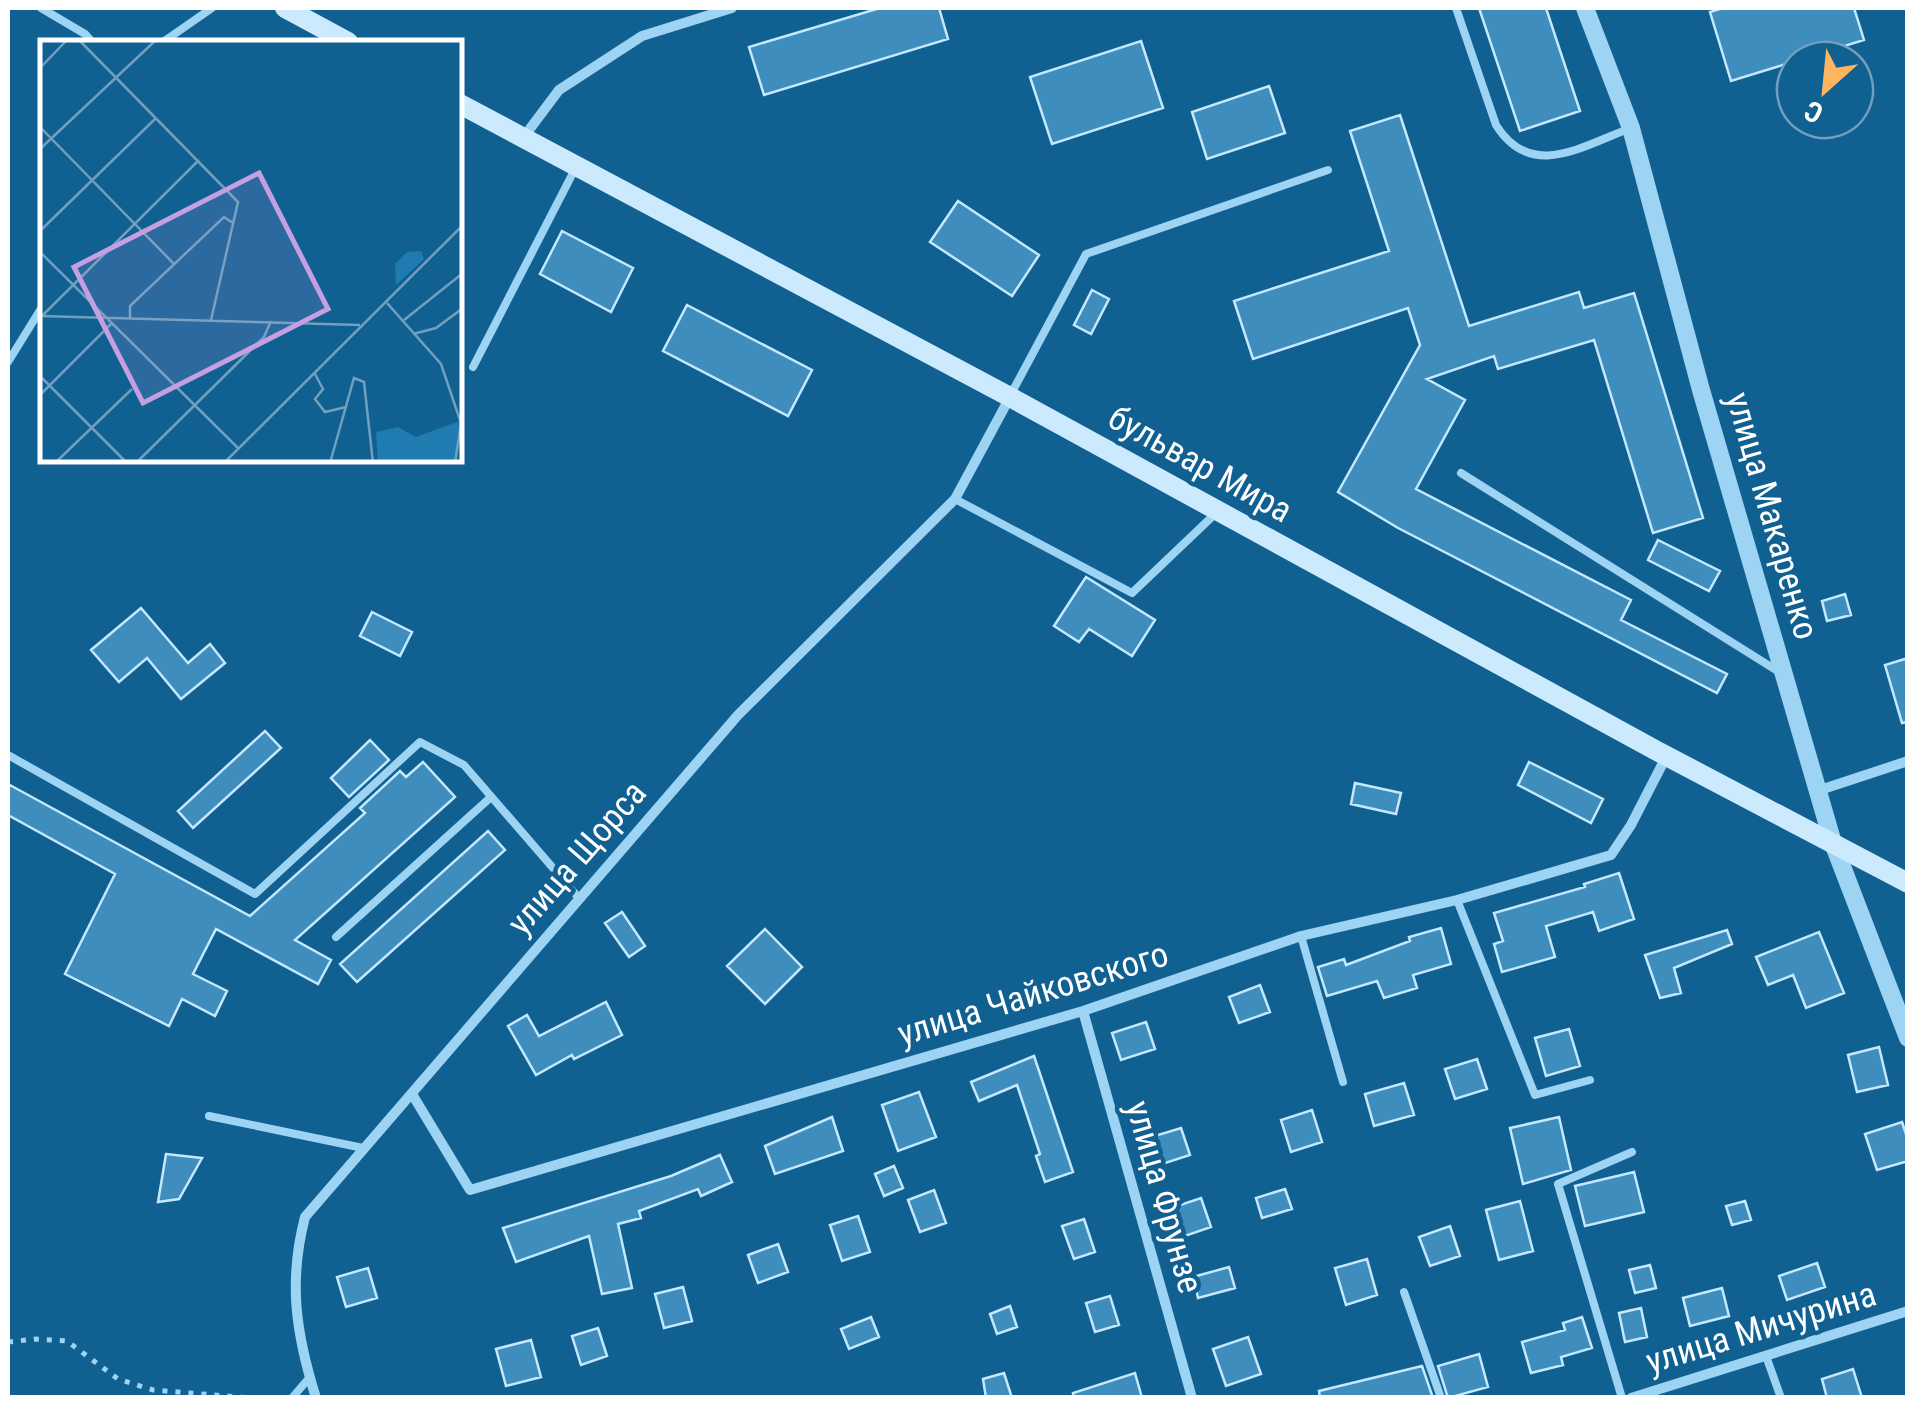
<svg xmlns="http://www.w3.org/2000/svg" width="1915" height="1405" font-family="'Roboto Condensed',sans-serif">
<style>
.building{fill:#3e8dbd;stroke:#c4e8fd;stroke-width:2.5}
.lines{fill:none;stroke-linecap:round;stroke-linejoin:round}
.path{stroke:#9dd3f3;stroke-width:5;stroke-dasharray:5 8;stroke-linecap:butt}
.service{stroke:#9dd3f3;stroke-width:8}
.minor{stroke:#9dd3f3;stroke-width:10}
.tertiary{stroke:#9dd3f3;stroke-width:18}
.secondary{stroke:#cceafd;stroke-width:20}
.labels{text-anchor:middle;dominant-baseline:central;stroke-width:9;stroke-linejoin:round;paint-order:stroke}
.street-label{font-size:35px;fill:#fff;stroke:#116092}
.inset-road{fill:none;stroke:#70a0be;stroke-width:2.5}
.view{fill:#c4a0e2;fill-opacity:0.15;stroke:#c4a0e2;stroke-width:5}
.inset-edge{fill:none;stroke:#fff;stroke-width:5}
</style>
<rect width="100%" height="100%" fill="#116092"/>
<!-- building -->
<path class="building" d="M880,8H939L948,39L764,95L749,47Z
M1479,8H1546L1580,111L1520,131Z
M1723,8H1854L1864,40L1731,81L1710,12Z
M1141,41L1163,108L1052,144L1030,77Z
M1269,86L1285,133L1207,159L1192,112Z
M1400,115L1469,326L1579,292L1584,308L1634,293L1703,518L1653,533L1594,340L1498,369L1494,356L1427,379L1465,400L1416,489L1631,600L1621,620L1727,674L1717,693L1398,528L1338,492L1420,345L1408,308L1253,359L1234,301L1389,251L1350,131Z
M958,201L1039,255L1012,296L930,242Z
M562,231L633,268L611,312L540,274Z
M1092,290L1109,299L1091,334L1074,325Z
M687,305L812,370L788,416L663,351Z
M1658,540L1720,571L1709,591L1648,560Z
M1086,577L1155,620L1132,656L1089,629L1079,642L1054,626Z
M1845,594L1851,615L1827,621L1822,601Z
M141,608L188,663L210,644L225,663L181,699L147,658L119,682L91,650Z
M372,612L412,632L400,656L360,636Z
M1908,658V722L1902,723L1885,665Z
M265,731L281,748L193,828L178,811Z
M370,740L389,760L349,797L331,778Z
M423,762L455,797L295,940L331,960L318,984L216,929L193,974L227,991L215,1016L182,999L169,1026L65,974L115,874L8,815V784L250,916L365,813L360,808L400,771L406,777Z
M1529,762L1603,799L1591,823L1518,785Z
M1355,783L1401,793L1396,814L1351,804Z
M488,831L505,850L357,982L340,964Z
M1619,873L1634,919L1599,931L1593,912L1546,926L1555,957L1502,972L1494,944L1503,941L1494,913L1585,887L1584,884Z
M622,912L645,946L629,957L605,923Z
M1441,928L1451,964L1413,975L1417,988L1384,998L1377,981L1327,996L1318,967L1344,959L1346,965L1410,941L1409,937Z
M765,929L802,967L765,1004L727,966Z
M1727,930L1732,944L1674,968L1681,993L1660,998L1645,955Z
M1819,932L1844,993L1806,1008L1793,975L1768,985L1756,957Z
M1260,985L1270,1012L1239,1023L1229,997Z
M606,1002L622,1035L574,1059L572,1055L536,1075L508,1026L527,1015L539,1036Z
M1146,1022L1155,1049L1121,1060L1112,1033Z
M1569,1029L1580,1066L1546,1076L1535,1038Z
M1879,1047L1888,1085L1857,1092L1848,1055Z
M1034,1056L1073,1172L1045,1182L1036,1156L1040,1154L1017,1085L979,1101L971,1082Z
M1477,1059L1487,1089L1455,1099L1445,1069Z
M1404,1083L1414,1115L1374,1126L1365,1094Z
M919,1092L936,1137L898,1151L882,1105Z
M1312,1110L1322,1142L1291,1152L1281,1120Z
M832,1117L843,1151L775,1174L765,1146Z
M1559,1117L1571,1170L1523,1184L1510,1128Z
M1902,1122L1908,1140V1161L1877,1170L1865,1134Z
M1181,1128L1190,1155L1156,1166L1148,1138Z
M166,1154L202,1158L179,1199L158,1202Z
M720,1155L732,1182L701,1196L698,1189L639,1211L641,1218L618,1224L632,1288L602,1294L589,1236L516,1262L503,1228L671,1176Z
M894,1166L903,1188L884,1196L875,1174Z
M1634,1172L1644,1212L1585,1226L1575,1186Z
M1285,1189L1292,1209L1262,1218L1256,1198Z
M934,1190L946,1223L920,1232L908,1200Z
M1201,1198L1211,1227L1182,1237L1171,1208Z
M1520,1201L1533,1251L1499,1260L1486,1210Z
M1745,1201L1751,1220L1732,1225L1726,1206Z
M858,1216L870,1252L842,1261L830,1225Z
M1084,1219L1095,1252L1074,1259L1062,1226Z
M1450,1226L1460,1256L1430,1266L1419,1237Z
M778,1244L788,1272L758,1283L748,1255Z
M1367,1259L1377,1295L1346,1305L1335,1268Z
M1817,1263L1825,1287L1787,1300L1779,1276Z
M1650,1265L1656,1288L1635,1293L1629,1270Z
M1229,1267L1235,1288L1198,1298L1193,1277Z
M368,1268L377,1298L346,1307L337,1277Z
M683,1287L692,1321L664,1328L655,1294Z
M1722,1288L1729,1316L1690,1326L1683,1298Z
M1110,1296L1119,1325L1095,1332L1086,1303Z
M1010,1306L1017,1327L997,1334L990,1314Z
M1641,1308L1647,1337L1625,1342L1619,1313Z
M871,1317L879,1337L849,1349L841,1329Z
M1582,1317L1592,1348L1561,1357L1563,1365L1531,1373L1522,1342L1565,1330L1563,1323Z
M598,1328L607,1356L581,1365L572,1336Z
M1248,1337L1261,1374L1226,1386L1213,1349Z
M531,1340L541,1377L506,1386L496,1349Z
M1479,1354L1488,1387L1448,1398L1438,1366Z
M1422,1366L1433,1398H1320L1319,1391Z
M1853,1369L1862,1398H1827L1822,1379Z
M1004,1373L1012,1398H986L983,1379Z
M1135,1373L1142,1398H1074L1073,1393Z"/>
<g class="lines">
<!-- path -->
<path class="path" d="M8,1342L36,1339L67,1341L118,1379L153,1390L251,1398"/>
<!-- service -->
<path class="service" d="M41,8L85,34L92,42
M1456,8L1496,125C1531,181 1582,146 1631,128
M163,42L212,8
M8,362L42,307
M473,367L576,167
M1011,394L1086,254L1328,170
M1461,473L1781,673
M955,499L1132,593L1215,514
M8,755L255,894L420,742L464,765L578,897
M1457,900L1535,1095L1590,1080
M1301,936L1343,1082
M336,937L491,797
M209,1116L363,1148
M1404,1292L1441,1398
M1766,1356L1781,1398
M292,1398L310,1377
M1622,1398L1558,1184L1632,1152"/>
<!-- minor -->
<path class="minor" d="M523,138L559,90L642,36L732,8
M1820,790L1908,761
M1083,1011L1192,1398
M412,1094L470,1190L1083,1011L1301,936L1457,900L1611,855L1631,825L1666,757
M316,1398C296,1334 288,1282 305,1217L738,715L955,499L1010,397
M1631,1398L1908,1311"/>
<!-- tertiary -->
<path class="tertiary" d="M1585,8L1631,128L1701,390L1833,843L1908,1038"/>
<!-- secondary -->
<path class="secondary" d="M285,8L348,42
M460,104L1010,397L1657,751L1908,883"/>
</g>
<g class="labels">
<!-- street labels -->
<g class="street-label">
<text transform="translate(1200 464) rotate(29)">бульвар Мира</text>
<text transform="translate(1772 516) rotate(74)">улица Макаренко</text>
<text transform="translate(577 858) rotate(-49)">улица Щорса</text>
<text transform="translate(1033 994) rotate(-17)">улица Чайковского</text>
<text transform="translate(1164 1197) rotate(74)">улица Фрунзе</text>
<text transform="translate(1761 1328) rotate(-17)">улица Мичурина</text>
</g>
</g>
<!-- overview -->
<g transform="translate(40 40)">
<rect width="422" height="422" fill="#116092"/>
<path d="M367,212L381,211L384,219L356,245L355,224ZM422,380L417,422H338L336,392L358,387L376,397Z" fill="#1f7bb0"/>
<path class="inset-road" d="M39,0L198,162L171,280M0,28L27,0M0,87L134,224M0,109L116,0M0,191L116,78M0,212L198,408M347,263L401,324L421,383L415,423M0,276L320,285M2,276L159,120M90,278V266L184,177L193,183M364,280L423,233M373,294L396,288L423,268M274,332L283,349L275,359L285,372L306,367M0,336L87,423M0,355L72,283M15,423L92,349M96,423L224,297L231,281M184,423L423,185M290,423L314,338L324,342L333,423"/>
<path class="view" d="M219,133L288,269L103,363L34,227Z"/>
<rect width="422" height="422" class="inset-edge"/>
</g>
<!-- border -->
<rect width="1915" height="1405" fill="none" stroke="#ffffff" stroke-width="20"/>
<!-- north arrow -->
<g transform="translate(1825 90) rotate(207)"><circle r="48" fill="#116092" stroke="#70a0be" stroke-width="2.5"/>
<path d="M0-8L18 38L0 25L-18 38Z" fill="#ffb45f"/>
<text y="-15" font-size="28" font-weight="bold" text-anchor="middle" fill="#ffffff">С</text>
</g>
</svg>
